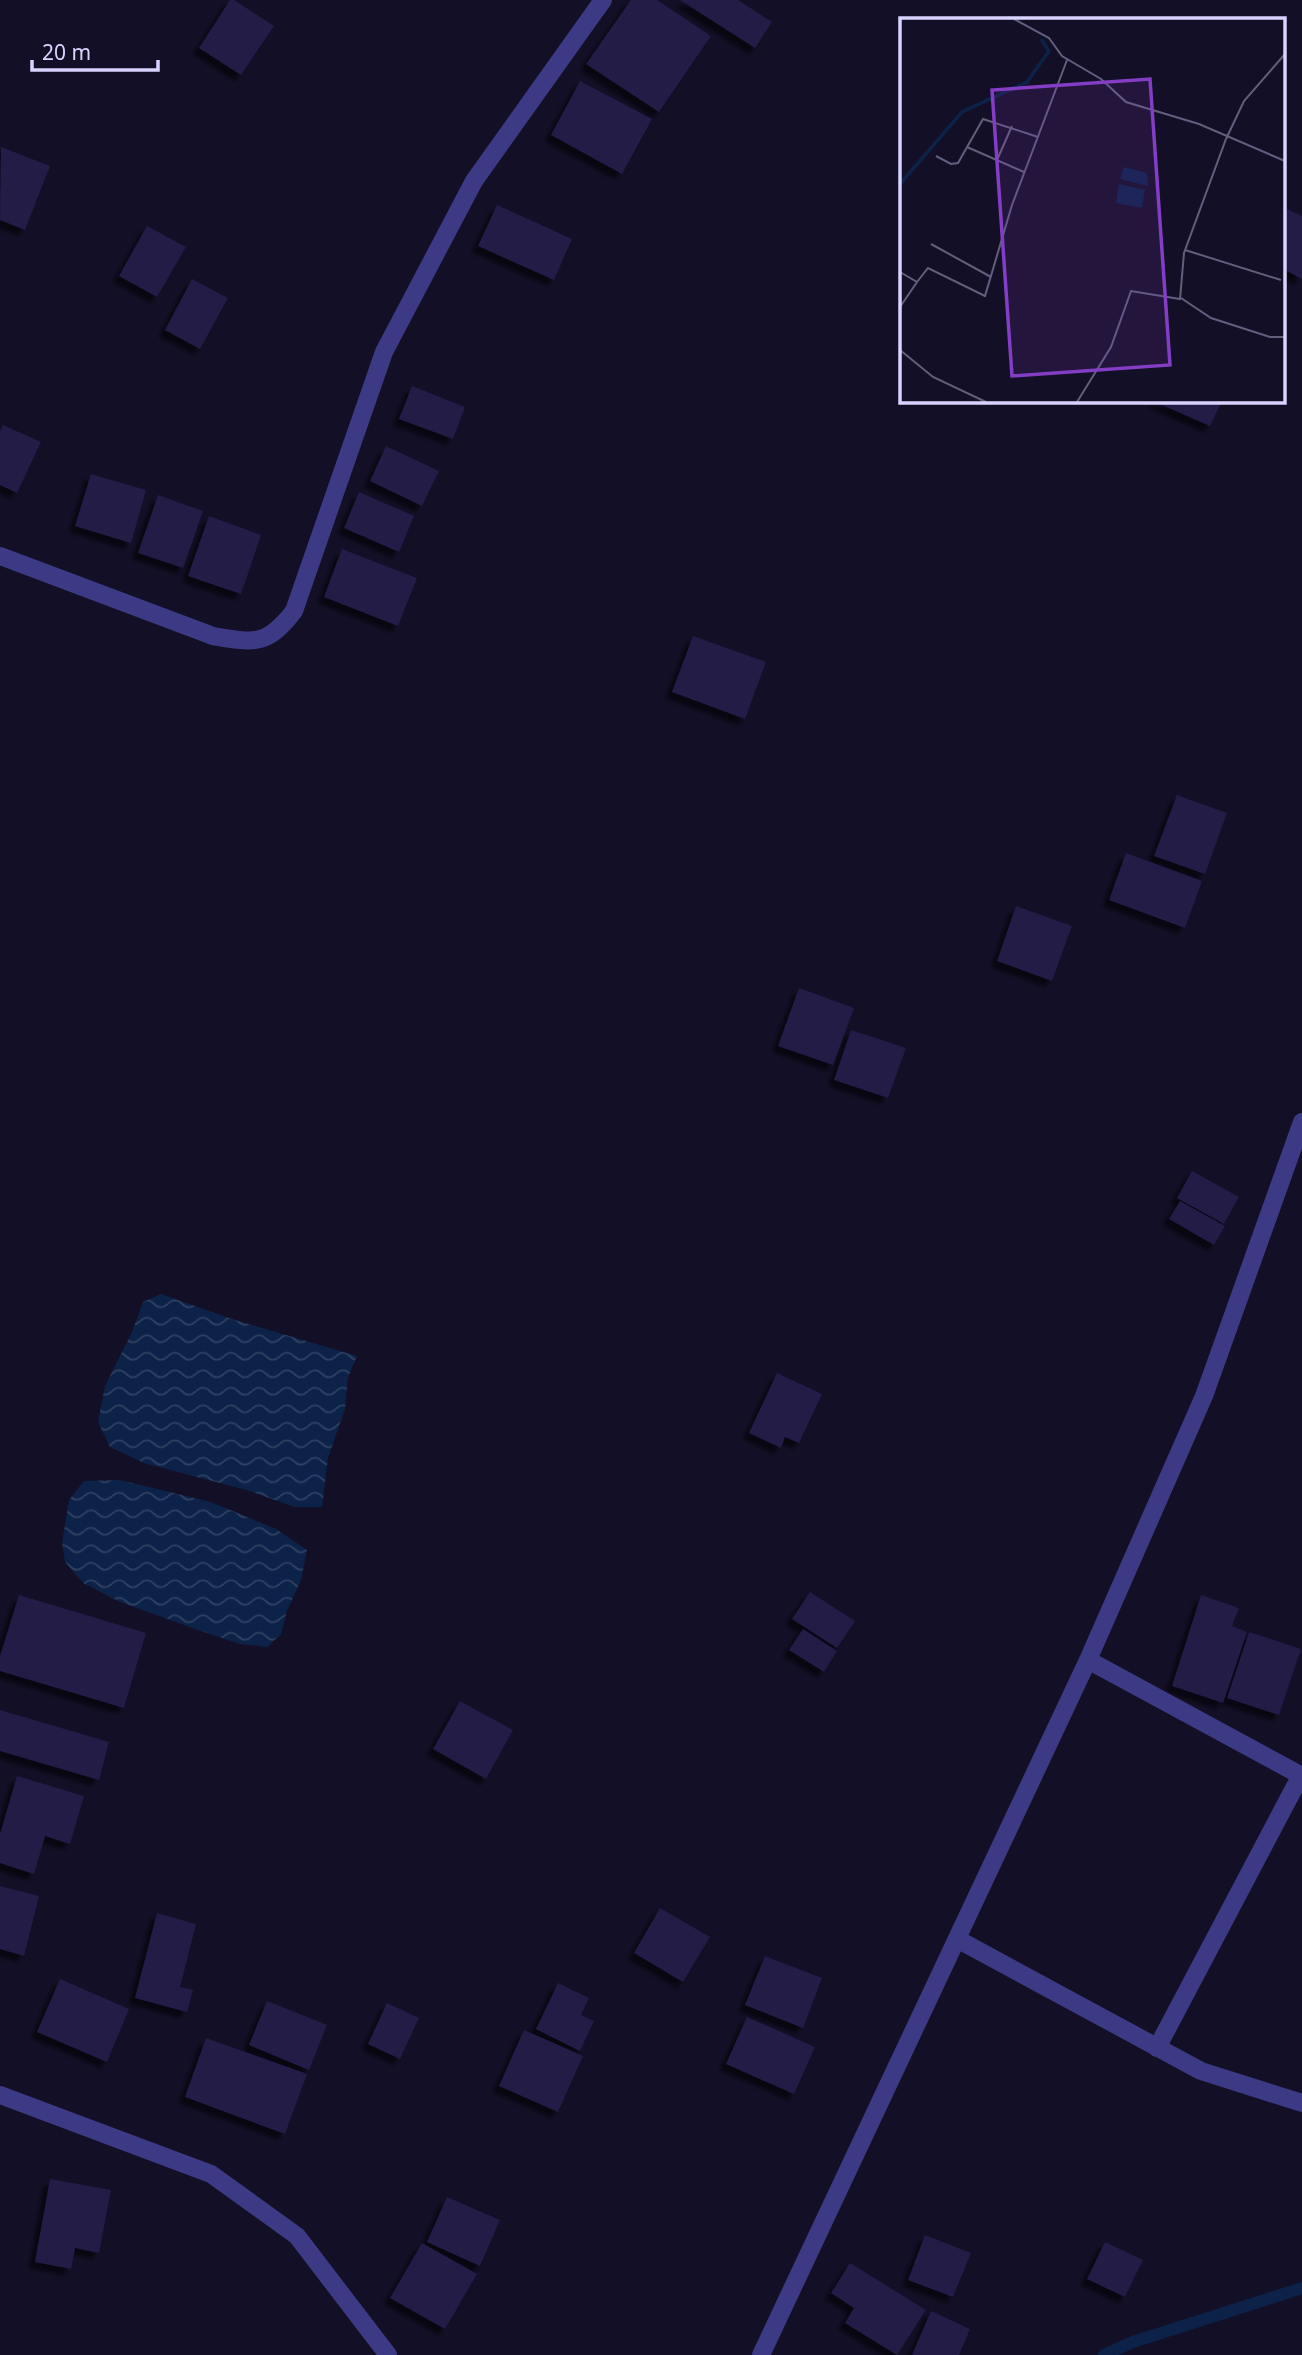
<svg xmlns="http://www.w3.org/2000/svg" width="1302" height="2355" font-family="'Noto Sans',sans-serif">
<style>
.water{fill:url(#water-waves)}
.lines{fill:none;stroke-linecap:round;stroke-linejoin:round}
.stream{stroke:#0c2248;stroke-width:12}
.building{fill:#241b47;filter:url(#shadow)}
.street{stroke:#3d3a85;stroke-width:18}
.inset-river{fill:none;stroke:#0c2248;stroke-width:3.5}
.inset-road{fill:none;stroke:#625e7d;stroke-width:2}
.view{fill:#843dc5;fill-opacity:0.15;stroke:#843dc5;stroke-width:3.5}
.inset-edge{fill:none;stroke:#d9d4ff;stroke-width:3.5}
</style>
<defs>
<pattern id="water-waves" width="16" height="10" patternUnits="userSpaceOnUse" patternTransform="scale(1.75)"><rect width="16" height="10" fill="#0c2248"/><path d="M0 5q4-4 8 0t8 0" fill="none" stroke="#2f4163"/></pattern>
<filter id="shadow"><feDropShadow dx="-6" dy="6" stdDeviation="2" flood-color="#0009"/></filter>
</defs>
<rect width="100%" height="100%" fill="#130f26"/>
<!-- water -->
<path class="water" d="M161,1294L235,1320L357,1356L348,1377L345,1409L328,1458L322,1507H294L250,1491L144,1463L110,1447L98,1422L105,1386L132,1332L143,1302Z
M120,1480L211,1502L276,1529L307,1550L301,1580L287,1611L281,1634L267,1647L240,1644L198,1630L120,1602L83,1583L65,1562L62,1543L69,1500L84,1481Z"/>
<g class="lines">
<!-- stream -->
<path class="stream" d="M1104,2355L1133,2342L1302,2288"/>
</g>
<!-- building -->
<path class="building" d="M230,0H234L274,26L241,75L199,48Z
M631,0H657L711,36L659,112L586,64Z
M680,0H738L772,22L755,48Z
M580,81L652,119L622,174L551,135Z
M1,147L50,166L25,230L0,220Z
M497,205L572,239L554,280L478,246Z
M1283,207L1302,216V279L1283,269Z
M147,226L186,247L157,297L119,276Z
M192,279L228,298L200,349L165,330Z
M412,386L465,407L453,439L399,419Z
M1153,401H1222L1210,426Z
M3,425L41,442L17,493L0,485V431Z
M386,446L439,471L422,506L370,481Z
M91,474L146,490L131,543L75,526Z
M359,492L414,516L399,552L344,528Z
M158,495L203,511L183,568L138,553Z
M209,516L261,535L241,594L188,576Z
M342,549L417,578L398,626L324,597Z
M693,636L766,662L745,719L672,692Z
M1177,795L1227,813L1205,874L1154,856Z
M1126,853L1202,881L1185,928L1109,900Z
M1016,906L1072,926L1052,981L997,961Z
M799,988L854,1008L833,1065L778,1046Z
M851,1030L906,1048L888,1098L834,1080Z
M1192,1171L1239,1197L1224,1224L1177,1198Z
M1180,1201L1225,1226L1214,1245L1169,1219Z
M777,1373L822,1394L799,1443L785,1437L781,1448L749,1433Z
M810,1592L855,1621L837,1648L792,1619Z
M19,1595L146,1633L124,1708L0,1671V1656Z
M1201,1595L1239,1608L1232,1626L1247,1632L1223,1703L1172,1686Z
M803,1629L837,1651L824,1672L789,1650Z
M1249,1632L1301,1649L1279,1715L1227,1698Z
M460,1701L513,1730L486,1779L433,1749Z
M0,1710L109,1742L99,1780L0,1751Z
M17,1776L84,1796L70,1844L45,1836L34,1874L0,1863V1834Z
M0,1886L39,1896L24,1956L0,1949Z
M660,1908L710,1937L683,1982L634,1953Z
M157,1913L196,1924L180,1987L193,1990L187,2012L135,1998Z
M765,1956L822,1978L803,2028L745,2005Z
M60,1979L129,2009L107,2062L37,2032Z
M558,1983L589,1998L581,2015L594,2021L580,2051L536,2029Z
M267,2001L327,2025L309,2070L249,2045Z
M387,2003L419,2018L400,2059L368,2044Z
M747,2017L815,2047L794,2094L726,2064Z
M524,2030L583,2056L558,2112L499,2086Z
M206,2038L307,2074L285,2134L185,2097Z
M50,2179L111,2190L99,2253L75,2248L71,2269L35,2262Z
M447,2197L500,2220L480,2266L427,2242Z
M925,2235L971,2253L953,2297L908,2280Z
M1105,2242L1143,2260L1125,2297L1087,2279Z
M422,2243L477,2274L445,2329L390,2298Z
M850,2263L926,2310L897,2355L845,2323L854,2308L831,2293Z
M931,2311L970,2329L959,2355H912Z"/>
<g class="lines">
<!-- street -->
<path class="street" d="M0,556L213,636C255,643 267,646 294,611L384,352L474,181L603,0
M1088,1660L1302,1776
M957,1939L1201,2071L1302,2103
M1157,2048L1301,1775
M0,2095L211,2174L297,2236L388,2355
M761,2355L1088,1660L1204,1396L1302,1122"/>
</g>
<!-- overview -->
<g transform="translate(900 18)">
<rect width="385" height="385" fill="#130f26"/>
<path d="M224,149L247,155L248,168L220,161ZM219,166L245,172L242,190L216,185Z" fill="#0c2248"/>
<path class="inset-river" d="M0,166L62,94L127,64L149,33L141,21"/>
<path class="inset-road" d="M114,1L149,20L162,38L201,61L226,84L299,106L385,143M67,129L124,154M36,138L51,146L58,145L83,101L138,119M97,142L112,108M31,226L91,259M285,232L381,262M0,254L17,264L0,289M17,264L28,250L85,278L112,187L167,42M281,280L311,300L370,319H385M0,332L33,359L86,384M177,384L211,329L231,273L280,281L284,235L326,121L344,83L385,36"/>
<path class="view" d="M250,61L270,347L112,358L92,72Z"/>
<rect width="385" height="385" class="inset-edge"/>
</g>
<!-- scale -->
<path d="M32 60v10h126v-10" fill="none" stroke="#d9d4ff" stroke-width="3.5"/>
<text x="42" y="60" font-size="21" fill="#d9d4ff" stroke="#130f26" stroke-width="5" paint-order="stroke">20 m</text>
</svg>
